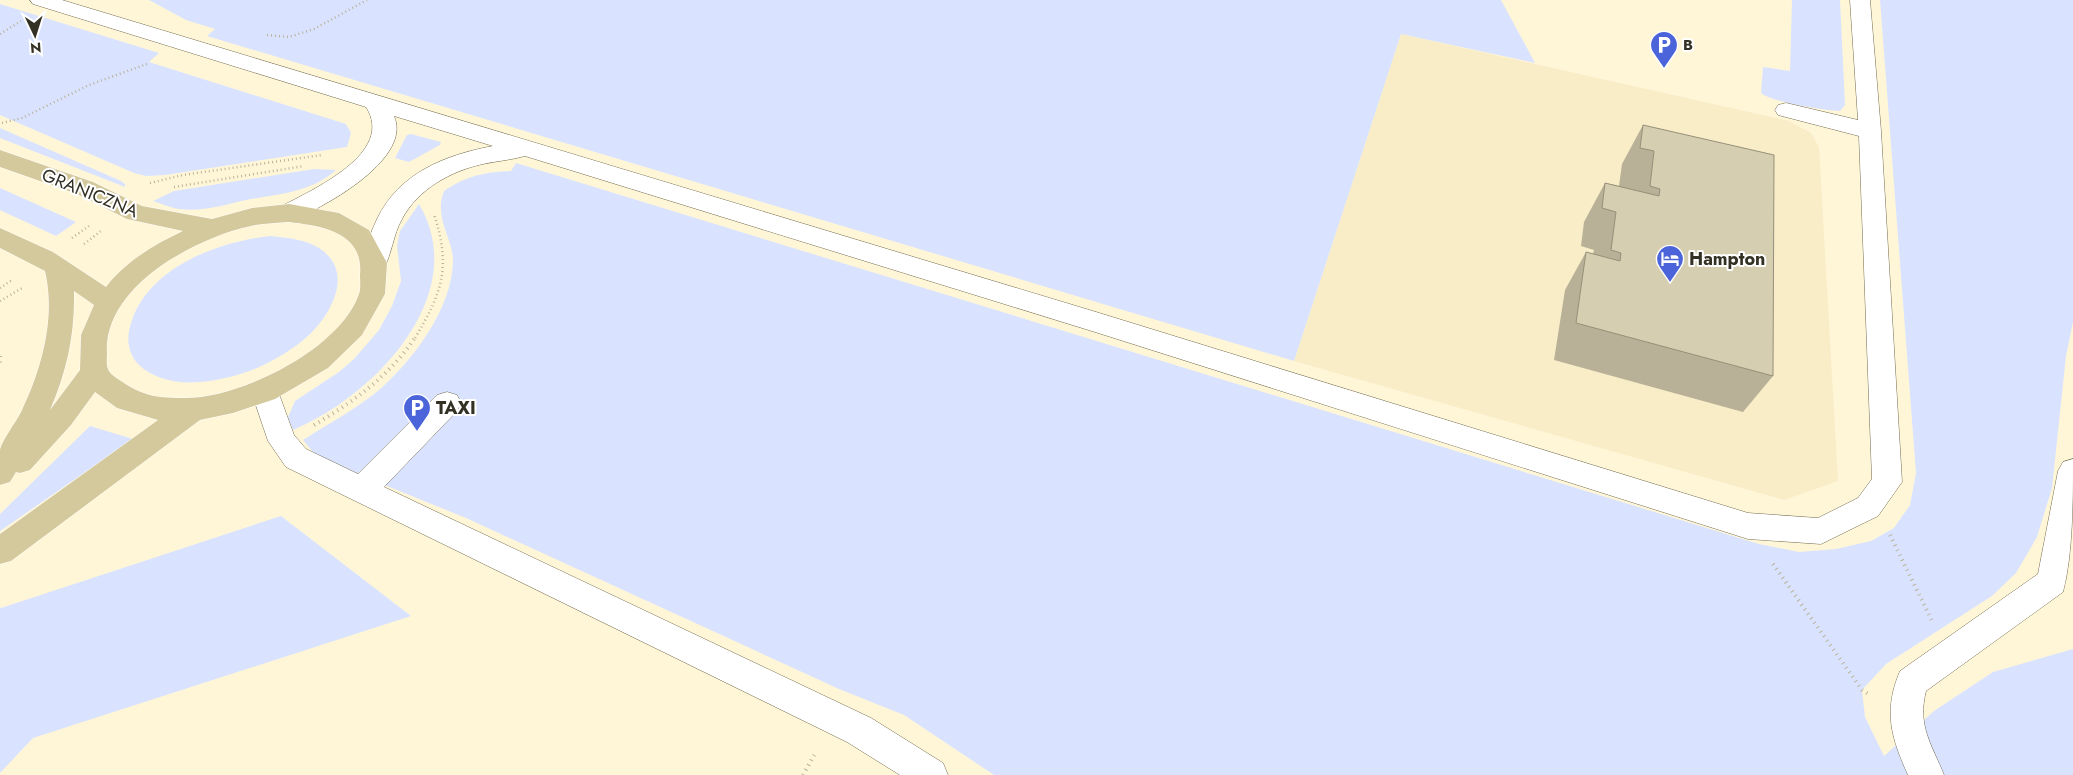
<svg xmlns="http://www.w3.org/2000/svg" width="2073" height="775" font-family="Jost,sans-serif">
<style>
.built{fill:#f8edc7}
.green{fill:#d9e3ff}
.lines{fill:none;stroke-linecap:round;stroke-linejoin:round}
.minor-casing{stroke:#736c51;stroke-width:1}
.major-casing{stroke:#fff;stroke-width:1}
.path-far1{stroke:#bab39b;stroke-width:2.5;stroke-dasharray:1 3;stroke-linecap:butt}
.path{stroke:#bab39b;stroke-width:4;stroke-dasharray:1 4.5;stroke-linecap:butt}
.minor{fill:#fff;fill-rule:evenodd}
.major{fill:#d4c89d;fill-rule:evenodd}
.wall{fill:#b8b197}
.building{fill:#d6ceb0;stroke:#96907b}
.labels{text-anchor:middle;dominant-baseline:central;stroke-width:4;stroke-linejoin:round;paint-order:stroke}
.far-poi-label{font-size:15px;font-weight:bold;fill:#333024;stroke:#fff;text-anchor:start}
.street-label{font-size:18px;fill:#333024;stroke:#fff}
.poi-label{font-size:18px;font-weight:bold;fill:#333024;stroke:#fff;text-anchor:start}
</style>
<rect width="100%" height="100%" fill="#fff6d8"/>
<!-- built -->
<path class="built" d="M1401,34L1789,121L1811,133L1819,147L1838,481L1784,500L1294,361Z"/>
<!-- green -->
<path class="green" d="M149,0H1501L1535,63L1401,34L1294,361L207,36L215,29L186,20Z
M1792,0H1840L1845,105L1840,111C1826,111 1771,102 1761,93L1763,67L1790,71Z
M1880,0H2073V322L2066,356L2052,488L2037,537L2016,573L1992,596L1886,664L1862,690L1865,717L1884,756L1934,711L1993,672L2073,649V775H994L904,715L839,689L466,518L318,458L303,440C328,424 356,409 379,390C413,360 452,309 453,261C453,243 441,227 441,209C440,203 442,197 444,191C466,176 485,172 511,171L516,163L1759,544L1799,552L1836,549L1871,541L1894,528L1910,505L1916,473Z
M0,4L159,53L149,62L346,124L351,133L347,147L165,175L146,176L134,173L0,115Z
M0,128L121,181L125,184V187L0,138Z
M411,134L441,142L440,145L409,162L395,158L407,135Z
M314,169L336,170C310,193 278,194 246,200C224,205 202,212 179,209C170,208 161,203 153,201L174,191Z
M0,188L76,222L56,236L0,210Z
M419,204C473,295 373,397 293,430L288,417L295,401L339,372L354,359L379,330L392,306L401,281L397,246L400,231Z
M271,236C288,238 304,239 319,248C358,273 328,321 301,342C271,365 237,379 200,382C179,384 155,380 139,365C129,355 126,340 130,327C144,269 218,241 271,236Z
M90,426L133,439L0,531V514Z
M281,516L411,616L33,738L0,773V607L1,608Z"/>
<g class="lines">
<defs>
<path id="minor" d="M30,0H62L1096,312L1748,513L1818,518L1858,498L1872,479L1859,136L1778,115L1775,110L1778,105L1786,103L1858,120L1850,0H1870L1881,131L1902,482L1878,516L1821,544L1748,539L1095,332L525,156C511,160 497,161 483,164C451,171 418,189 402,219C393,235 392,254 383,270L374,272L365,270L361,263C366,249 370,233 377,219C399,173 445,155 493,146L394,116C410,152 349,191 323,205C309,213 296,224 280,219L277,213L280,207C312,190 396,153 366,107L33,4Z
M265,380L275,383L294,435L306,449L358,474L437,395L447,392L457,395L461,403L457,411L384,487L871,718L943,763L948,775H900L847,742L286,467L268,441L251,391L255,383Z
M2073,459C2073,499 2073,555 2063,592L1926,691C1917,726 1932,745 1944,775H1908C1891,737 1883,711 1900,671L2038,574L2058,471L2063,462Z"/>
<path id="major" d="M0,150L93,182L142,206L212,219L252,208L289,204L339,213L369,230L387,263L385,294L362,335L328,368L275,399L233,413L200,420L11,561L0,564V534L158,420L117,408L95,392L71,425L30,470L20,473L16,472L10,482L0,485C0,474 0,462 0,450C2,440 17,421 22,410C42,368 56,317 45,271L0,248V228L53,252L106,287C125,262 155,244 183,231L127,219L77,194L0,167ZM289,222C322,226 364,232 360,275C360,281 361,289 359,294C340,350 237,400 182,398C154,398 141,395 118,379C115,377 109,373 108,369C106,365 107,358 107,354C104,314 137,281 168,261C194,245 222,232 251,226C264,223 277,223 289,222ZM74,291L94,305L81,335L80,370L50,410C67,371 75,334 74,291Z"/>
</defs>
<!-- minor casing -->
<use href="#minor" class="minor-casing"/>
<!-- major casing -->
<use href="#major" class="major-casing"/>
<!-- path-far1 -->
<path class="path-far1" d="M0,34L21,21
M267,35L289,37L314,29L367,0
M2,123L22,118L89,85L147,64
M150,183L183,175L322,155
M174,187L304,166
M72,238L89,226
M84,244L101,231
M0,288L12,280
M0,301L24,287
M415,338C443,291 451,267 434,214"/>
<!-- path -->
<path class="path" d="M0,356V366
M314,425C353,402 391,375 416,336
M1890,535L1932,621
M1773,564L1862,690L1868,694
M803,775L816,752"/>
<!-- minor -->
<use href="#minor" class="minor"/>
<!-- major -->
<use href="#major" class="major"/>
</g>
<!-- wall -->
<path class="wall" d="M1643,125L1773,376L1743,412L1554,360L1565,290L1586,252L1593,254L1594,250L1581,246L1584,222L1605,183L1619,186L1622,164Z"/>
<!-- building -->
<path class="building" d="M1643,125L1774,155L1773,376L1576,323L1586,252L1620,261L1621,253L1611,250L1616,212L1602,208L1605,183L1659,196L1660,189L1650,186L1654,151L1640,148Z"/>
<!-- icons -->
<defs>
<symbol id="parking-pin" viewBox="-11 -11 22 30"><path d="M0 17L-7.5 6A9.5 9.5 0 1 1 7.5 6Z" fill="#4b64d9" stroke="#fff"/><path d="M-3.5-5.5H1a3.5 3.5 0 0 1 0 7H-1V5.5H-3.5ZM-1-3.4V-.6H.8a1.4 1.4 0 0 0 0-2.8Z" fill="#fff"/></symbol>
<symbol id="hotel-pin" viewBox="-11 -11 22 30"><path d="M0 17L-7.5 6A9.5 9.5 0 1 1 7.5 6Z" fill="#4b64d9" stroke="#fff"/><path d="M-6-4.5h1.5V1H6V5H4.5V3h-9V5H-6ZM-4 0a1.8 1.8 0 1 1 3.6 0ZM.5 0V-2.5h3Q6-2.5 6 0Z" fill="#fff"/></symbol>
</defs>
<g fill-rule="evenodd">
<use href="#parking-pin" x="1648" y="29" width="32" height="43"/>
<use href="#hotel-pin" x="1654" y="243" width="32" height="43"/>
<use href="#parking-pin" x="401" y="392" width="32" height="43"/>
</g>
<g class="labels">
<!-- far-poi labels -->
<g class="far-poi-label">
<text x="1683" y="45">B</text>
</g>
<!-- street labels -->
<g class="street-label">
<text transform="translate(90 193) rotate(22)">GRANICZNA</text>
</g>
<!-- poi labels -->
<g class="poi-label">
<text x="1689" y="259">Hampton</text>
<text x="436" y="408">TAXI</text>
</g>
</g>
<!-- north arrow -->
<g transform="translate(35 35) rotate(176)" stroke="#ffffff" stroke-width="4" paint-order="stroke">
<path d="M0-4L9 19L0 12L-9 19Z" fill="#333024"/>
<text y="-8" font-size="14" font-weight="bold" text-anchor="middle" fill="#333024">N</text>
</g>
</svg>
